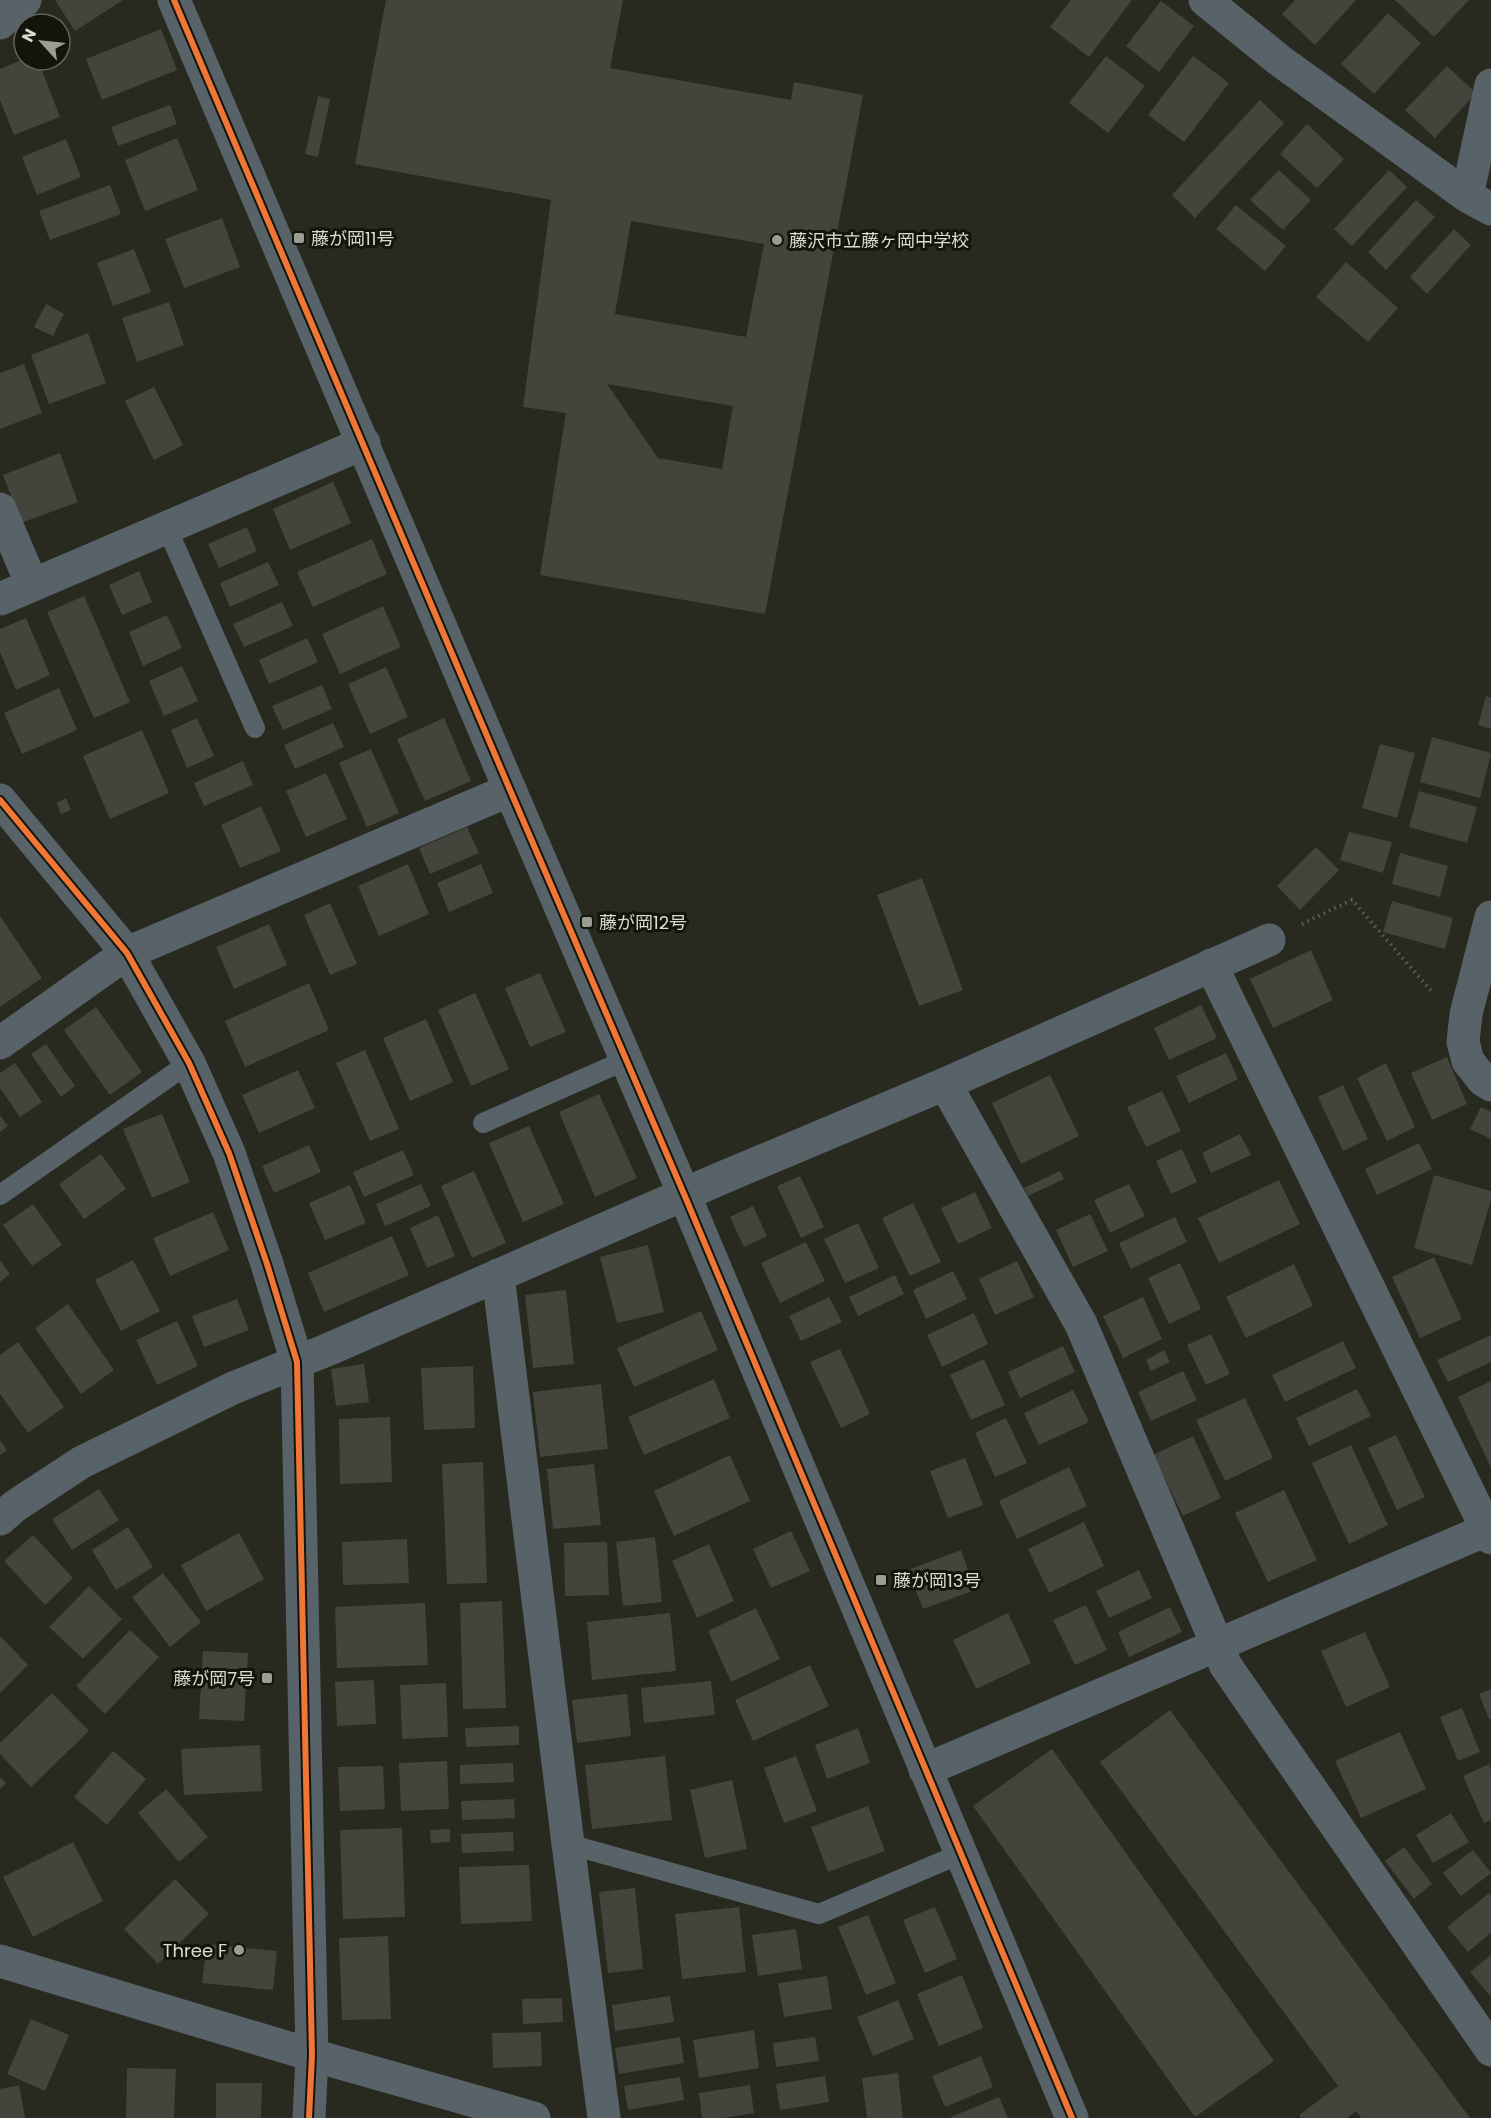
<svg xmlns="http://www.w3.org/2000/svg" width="1491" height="2118" font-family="Poppins,'Noto Sans JP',sans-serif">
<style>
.building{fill:#43443c;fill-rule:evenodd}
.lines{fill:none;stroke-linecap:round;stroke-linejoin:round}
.path{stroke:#5b6060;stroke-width:4;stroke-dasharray:1.5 4.5;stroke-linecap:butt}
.service{stroke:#586269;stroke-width:20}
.minor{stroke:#586269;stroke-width:33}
.tertiary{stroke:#586269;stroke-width:33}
.cycleway-casing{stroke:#13150d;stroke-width:10}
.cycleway{stroke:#f07635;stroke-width:6}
.poi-dot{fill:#9c9d92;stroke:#13150d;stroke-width:2}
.labels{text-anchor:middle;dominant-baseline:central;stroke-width:6;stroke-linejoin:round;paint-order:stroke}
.poi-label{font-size:18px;fill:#dadcd0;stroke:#13150d;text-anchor:start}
</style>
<rect width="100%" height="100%" fill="#28291f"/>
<!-- building -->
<path class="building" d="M55,0H123L75,31Z
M386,0H623L610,68L791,100L794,82L863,95L765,614L540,575L566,413L523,407L551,200L355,164ZM631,221L764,244L746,337L615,314ZM607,384L733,406L722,469L658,458Z
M1071,0H1132L1089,57L1050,27Z
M1295,0H1356L1315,45L1282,14Z
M1395,0H1469L1434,37Z
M1161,1L1194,26L1159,72L1126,46Z
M1388,13L1421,43L1374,94L1341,64Z
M161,29L177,70L102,100L86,59Z
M1106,56L1145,86L1108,133L1069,103Z
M1193,56L1229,83L1184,142L1148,115Z
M24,59L38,60L60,117L14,135L0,100V69Z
M1447,66L1476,93L1435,138L1405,110Z
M318,96L330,99L318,157L305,154Z
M1260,100L1284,123L1195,218L1172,195Z
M170,105L177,124L118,146L111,127Z
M1307,124L1344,159L1317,188L1280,154Z
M177,138L198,190L145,211L125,160Z
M66,139L81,177L37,195L22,157Z
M1279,170L1311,200L1283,230L1250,200Z
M1389,170L1407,187L1352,246L1334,229Z
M110,185L121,214L50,240L39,211Z
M1416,200L1435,217L1386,270L1368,252Z
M1236,205L1286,246L1265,271L1216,229Z
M222,218L240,267L184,288L165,239Z
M1454,229L1471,245L1427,294L1410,277Z
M134,249L151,292L113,306L97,263Z
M1346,262L1398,308L1368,342L1316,297Z
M169,302L184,345L137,362L122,318Z
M46,304L64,314L53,336L34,327Z
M88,333L106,383L49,404L31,355Z
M24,364L42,413L0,429V373Z
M154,387L183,445L154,460L125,401Z
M60,453L78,502L21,523L3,475Z
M333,482L351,523L290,550L273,509Z
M247,527L257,551L219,568L208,544Z
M372,539L387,574L313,607L297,572Z
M268,562L279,585L230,607L220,583Z
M139,571L152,602L122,615L109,585Z
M84,596L130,702L94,718L47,612Z
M282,602L293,626L244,647L233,624Z
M383,606L401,647L340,674L322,634Z
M167,615L182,648L143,666L129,632Z
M26,618L50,675L16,690L0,652V629Z
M307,638L318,662L269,684L259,660Z
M182,666L198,701L164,716L149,681Z
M386,667L408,717L370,734L348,684Z
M322,685L332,709L283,730L272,706Z
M59,688L77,730L22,754L4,713Z
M1486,696L1491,698V729L1478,725Z
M197,718L214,756L187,768L171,730Z
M444,718L471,781L425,801L397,739Z
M333,723L344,747L295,769L284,745Z
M142,730L169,793L110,819L83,756Z
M1432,737L1491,753L1480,798L1420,782Z
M1380,744L1415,753L1397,818L1362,808Z
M371,749L399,813L367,827L339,763Z
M243,761L253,785L204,806L194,783Z
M326,773L347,819L306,837L286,791Z
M1419,791L1477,807L1467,843L1409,827Z
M66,798L71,810L61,814L57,803Z
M261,806L281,851L240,868L221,825Z
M467,827L479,853L430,874L419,848Z
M1349,832L1392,842L1383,873L1340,860Z
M1316,847L1339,870L1300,910L1277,886Z
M1400,853L1448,866L1440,897L1392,884Z
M408,864L429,914L379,936L358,886Z
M481,864L493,893L449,912L437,883Z
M922,878L963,990L919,1006L877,895Z
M1392,901L1453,918L1445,949L1383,932Z
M330,903L357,964L330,975L304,915Z
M0,916L42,978L0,1007Z
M269,924L287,965L234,989L216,947Z
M1311,950L1333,1000L1273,1028L1250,979Z
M540,973L566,1032L530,1047L505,988Z
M309,983L329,1030L245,1067L225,1021Z
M475,993L509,1069L471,1086L438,1010Z
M1201,1005L1217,1038L1169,1060L1154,1028Z
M96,1007L142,1072L110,1095L64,1030Z
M426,1019L453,1082L410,1101L383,1038Z
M46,1044L75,1086L61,1097L31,1054Z
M365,1050L399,1129L370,1141L336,1063Z
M1226,1053L1238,1079L1189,1103L1176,1076Z
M1447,1057L1467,1104L1432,1120L1411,1073Z
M15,1063L42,1102L20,1117L0,1088V1073Z
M1386,1063L1415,1127L1387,1141L1357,1078Z
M298,1070L315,1108L259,1133L242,1095Z
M1050,1075L1079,1136L1021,1164L992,1103Z
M1343,1085L1368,1139L1343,1151L1318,1097Z
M1162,1091L1181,1131L1146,1147L1127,1107Z
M599,1094L637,1178L595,1197L559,1112Z
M1481,1107L1491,1112V1139L1470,1129Z
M162,1114L190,1182L152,1198L123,1129Z
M0,1115L8,1126L0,1132Z
M529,1126L564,1204L523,1222L489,1143Z
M1240,1134L1251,1155L1211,1173L1202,1153Z
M1419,1143L1432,1169L1377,1195L1365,1169Z
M309,1145L321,1172L274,1193L262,1166Z
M1182,1149L1197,1182L1171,1194L1156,1161Z
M403,1150L414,1175L364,1197L353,1172Z
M101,1154L126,1189L84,1219L59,1184Z
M474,1171L506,1243L472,1258L441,1186Z
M1060,1171L1064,1179L1028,1196L1024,1188Z
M1434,1175L1491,1191V1200L1472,1265L1414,1248Z
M800,1176L824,1227L801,1238L777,1186Z
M1279,1180L1300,1224L1219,1263L1198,1218Z
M421,1184L431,1206L385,1226L376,1204Z
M1129,1184L1145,1216L1110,1233L1094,1200Z
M350,1185L366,1223L325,1240L309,1203Z
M975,1192L992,1228L958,1244L941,1208Z
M913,1203L941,1262L910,1276L882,1218Z
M33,1204L62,1245L32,1266L3,1225Z
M753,1206L767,1236L744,1247L730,1217Z
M213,1212L229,1250L170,1276L153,1238Z
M1090,1214L1108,1251L1073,1267L1056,1230Z
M438,1215L455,1256L427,1268L410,1228Z
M1175,1217L1187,1242L1131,1269L1119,1243Z
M858,1223L879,1268L845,1283L824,1239Z
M392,1236L409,1275L324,1312L308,1273Z
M806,1242L825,1281L780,1303L761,1263Z
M648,1245L664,1312L617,1323L600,1257Z
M1434,1257L1462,1319L1420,1338L1392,1277Z
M0,1260L10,1274L0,1282Z
M133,1260L160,1311L121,1331L95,1280Z
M1017,1261L1034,1297L995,1315L979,1279Z
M1180,1263L1201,1309L1169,1324L1148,1278Z
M1294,1264L1313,1306L1246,1338L1226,1297Z
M953,1271L967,1299L926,1319L913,1290Z
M895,1275L904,1294L858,1316L849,1297Z
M566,1290L574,1364L533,1368L525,1295Z
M829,1297L842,1322L801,1341L789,1316Z
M1143,1297L1162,1339L1123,1358L1103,1316Z
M237,1299L249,1330L204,1347L192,1316Z
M68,1304L114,1370L81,1394L35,1328Z
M701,1311L718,1350L634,1387L617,1348Z
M974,1313L988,1344L942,1367L927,1335Z
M177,1321L198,1366L157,1385L136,1340Z
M1211,1334L1230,1374L1206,1385L1187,1345Z
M1491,1335V1362L1448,1382L1437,1360Z
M1343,1341L1356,1368L1285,1402L1272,1375Z
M18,1342L64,1407L28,1433L0,1394V1355Z
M1063,1346L1075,1372L1020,1398L1008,1372Z
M840,1349L870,1414L841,1428L810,1362Z
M1164,1350L1170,1362L1151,1371L1146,1360Z
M984,1359L1005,1405L971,1420L950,1375Z
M364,1364L369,1402L336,1406L331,1369Z
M473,1366L475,1428L424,1430L421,1368Z
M1183,1371L1197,1400L1151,1421L1138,1392Z
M714,1379L730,1418L644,1455L628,1417Z
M1491,1381V1468L1458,1397Z
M601,1384L608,1449L540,1457L533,1392Z
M1357,1389L1371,1416L1309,1446L1296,1418Z
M1073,1390L1089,1422L1039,1445L1024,1413Z
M1245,1398L1273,1458L1225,1481L1196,1420Z
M390,1417L392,1482L340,1484L339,1419Z
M1006,1418L1027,1463L995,1477L975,1433Z
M1396,1435L1425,1497L1397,1510L1368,1448Z
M1193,1436L1221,1498L1183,1516L1153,1455Z
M0,1440L7,1450L0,1455Z
M1351,1445L1388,1525L1349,1544L1312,1463Z
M730,1455L750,1501L674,1536L654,1491Z
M965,1458L983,1505L948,1518L930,1471Z
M483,1462L487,1583L447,1584L442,1464Z
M594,1464L601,1525L553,1529L547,1469Z
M1069,1467L1087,1506L1017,1539L999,1501Z
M99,1489L119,1520L72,1550L52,1519Z
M1284,1490L1317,1560L1268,1582L1235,1513Z
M1084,1522L1104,1566L1049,1593L1028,1549Z
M128,1527L153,1567L116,1590L92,1550Z
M791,1531L810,1571L771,1588L753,1549Z
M239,1533L264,1579L206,1611L181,1565Z
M33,1535L73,1578L45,1605L4,1561Z
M655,1537L662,1602L623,1606L616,1542Z
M407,1539L409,1583L343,1585L342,1542Z
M607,1542L609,1595L565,1596L564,1543Z
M709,1544L734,1601L697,1618L672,1561Z
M961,1550L975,1590L923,1609L908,1570Z
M1139,1570L1152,1598L1109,1618L1096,1591Z
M163,1573L201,1622L170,1647L132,1597Z
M89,1586L122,1619L83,1659L49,1627Z
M502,1601L506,1708L463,1709L460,1603Z
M425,1603L428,1665L337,1668L335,1607Z
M1086,1605L1107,1650L1075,1665L1053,1620Z
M1170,1607L1182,1632L1129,1657L1118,1632Z
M756,1608L780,1659L731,1682L708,1631Z
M670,1613L676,1671L592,1680L587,1622Z
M1008,1613L1031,1663L976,1689L953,1640Z
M130,1630L159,1657L105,1714L76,1686Z
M1365,1632L1390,1687L1346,1707L1321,1651Z
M0,1636L28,1665L0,1693Z
M203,1651L248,1653L244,1721L199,1719Z
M810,1665L829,1706L753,1741L735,1700Z
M374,1680L376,1724L337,1726L335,1682Z
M711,1681L715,1715L644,1723L641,1688Z
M446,1683L448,1737L402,1739L400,1685Z
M1491,1689V1719H1489L1479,1694Z
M52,1693L89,1731L31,1787L0,1754V1743Z
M627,1694L631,1736L577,1743L572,1700Z
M1462,1708L1480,1752L1458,1761L1440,1717Z
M1170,1710L1470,2118H1361L1356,2111L1347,2118H1301L1299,2115L1338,2086L1100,1762Z
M519,1726V1745L466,1747L465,1728Z
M858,1728L870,1763L827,1779L815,1745Z
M1400,1732L1426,1789L1361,1818L1335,1761Z
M260,1745L262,1791L184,1795L181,1749Z
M1052,1749L1274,2061L1195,2117L973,1806Z
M113,1751L146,1779L107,1825L74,1797Z
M665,1756L672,1820L592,1829L585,1765Z
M796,1756L817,1811L784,1823L764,1768Z
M447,1761L449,1809L401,1811L399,1763Z
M513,1763L514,1782L460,1784V1765Z
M1489,1764L1491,1770V1820L1484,1823L1463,1776Z
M383,1766L385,1809L340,1811L338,1767Z
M0,1777L6,1783L0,1789Z
M732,1780L747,1849L705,1858L690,1790Z
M166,1789L208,1837L179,1862L138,1813Z
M514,1799L515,1818L462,1820L461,1801Z
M868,1806L885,1851L828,1872L811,1827Z
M1451,1813L1469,1842L1433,1863L1416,1835Z
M402,1828L405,1917L343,1919L340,1830Z
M450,1829V1842L431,1843L430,1830Z
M513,1832L514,1851L462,1853L461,1834Z
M73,1842L103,1901L33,1937L3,1877Z
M1404,1847L1432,1884L1414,1899L1385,1861Z
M1473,1850L1491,1873L1461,1896L1443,1873Z
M529,1865L532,1921L461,1924L459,1867Z
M175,1879L209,1914L158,1964L124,1929Z
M635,1888L643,1969L608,1973L599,1892Z
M1489,1893L1491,1896V1933L1468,1952L1447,1927Z
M739,1907L746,1972L682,1979L675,1914Z
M935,1907L957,1959L925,1973L903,1920Z
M868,1915L896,1983L866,1995L838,1927Z
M796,1929L802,1969L758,1976L752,1935Z
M388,1936L391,2019L342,2020L339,1938Z
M207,1944L277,1951L273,1990L202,1983Z
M1491,1955V1997L1470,1972Z
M962,1975L983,2028L939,2046L917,1994Z
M827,1976L832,2009L784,2017L778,1983Z
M670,1996L674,2022L615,2031L612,2005Z
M562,1998L563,2022L523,2024L522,1999Z
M898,2000L914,2039L873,2056L857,2017Z
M31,2019L69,2035L45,2091L7,2074Z
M754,2030L759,2068L699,2078L693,2040Z
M541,2032L542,2066L493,2068L492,2033Z
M680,2037L684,2063L619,2074L615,2048Z
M815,2037L819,2061L776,2067L773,2043Z
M981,2056L993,2087L945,2107L932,2076Z
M127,2068L176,2069L174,2118H126Z
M898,2073L903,2118H867L862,2078Z
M825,2076L829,2102L780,2110L776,2084Z
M680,2077L684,2100L628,2110L624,2086Z
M216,2083H262L261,2118H216Z
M19,2085L25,2118H0V2089Z
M750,2085L754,2113L724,2118H702L699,2093Z
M999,2097L1008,2118H949Z"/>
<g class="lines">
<!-- path -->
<path class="path" d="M1302,924L1352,900L1433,993"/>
<!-- service -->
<path class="service" d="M167,528L255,728
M483,1123L626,1060
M0,1195L189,1063
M568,1844L819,1914L960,1854"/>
<!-- minor -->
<path class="minor" d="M1205,0L1279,60L1467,196L1491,209
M0,23L25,0
M1467,196L1491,85
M0,509L32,585
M0,599L364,443
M1491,917L1466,1014L1463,1042L1468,1061L1483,1080L1491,1085
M1211,965L1491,1538
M0,1043L127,953L510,790
M945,1084L1081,1324L1226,1666L1491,2050
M498,1275L568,1844L604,2118
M0,1519L15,1506L82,1462L233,1388L327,1350L717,1180L945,1084L1269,940
M925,1770L1491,1528"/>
<!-- tertiary -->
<path class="tertiary" d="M174,0L510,790L684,1194L1072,2118
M0,800L127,953L189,1063L229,1153L267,1264L297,1362L312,2055L309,2118
M0,1961L312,2055L534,2118"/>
<defs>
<path id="cycleway" d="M174,0L510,790L684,1194L1072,2118
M0,800L127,953L189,1063L229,1153L267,1264L297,1362L312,2055L309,2118"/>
</defs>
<!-- cycleway casing -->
<use href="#cycleway" class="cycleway-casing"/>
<!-- cycleway -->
<use href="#cycleway" class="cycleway"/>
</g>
<!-- markers -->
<g class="poi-dot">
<rect x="293" y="232" width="12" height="12" rx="3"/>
<circle cx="777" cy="240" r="6"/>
<rect x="581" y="916" width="12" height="12" rx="3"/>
<rect x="875" y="1574" width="12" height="12" rx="3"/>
<rect x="261" y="1672" width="12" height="12" rx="3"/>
<circle cx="239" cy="1950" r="6"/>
</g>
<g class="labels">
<!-- poi labels -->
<g class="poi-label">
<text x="311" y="238">藤が岡11号</text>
<text x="789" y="240">藤沢市立藤ヶ岡中学校</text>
<text x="599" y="922">藤が岡12号</text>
<text x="893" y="1580">藤が岡13号</text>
<text x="255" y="1678" text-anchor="end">藤が岡7号</text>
<text x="227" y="1950" text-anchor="end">Three F</text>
</g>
</g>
<!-- north arrow -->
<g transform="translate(42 42) rotate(297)"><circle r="28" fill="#13150d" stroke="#63655b" stroke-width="1.5"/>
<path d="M0-4.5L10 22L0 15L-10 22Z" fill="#9c9d92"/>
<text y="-9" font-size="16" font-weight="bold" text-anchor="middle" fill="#dadcd0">N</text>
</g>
</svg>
